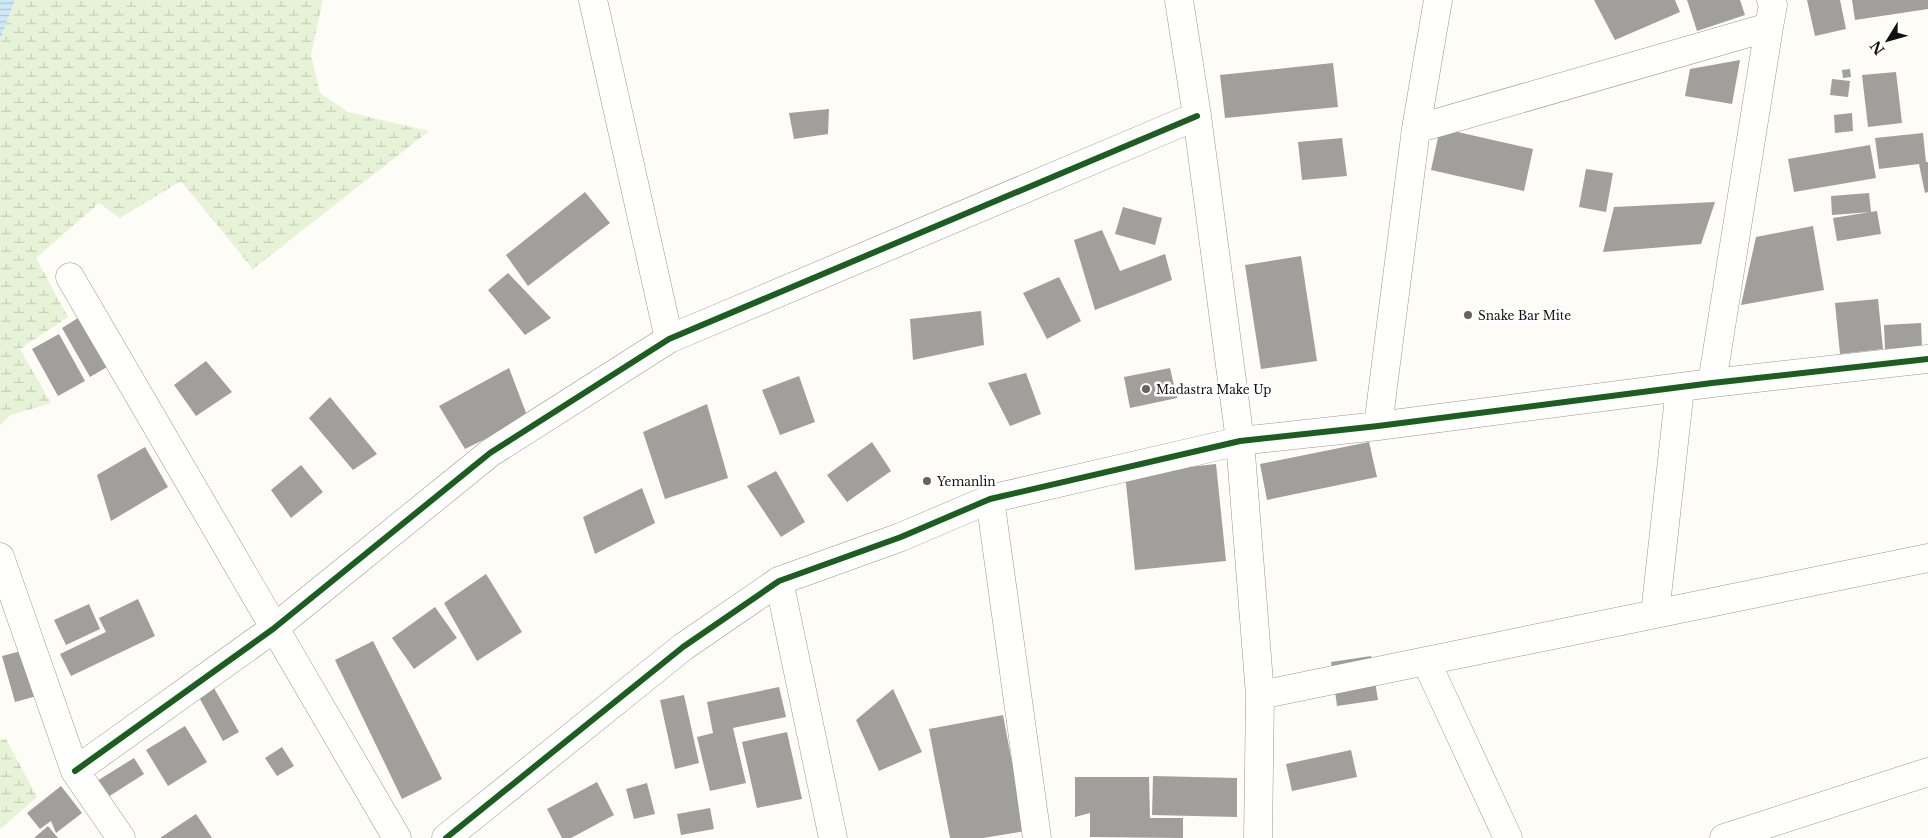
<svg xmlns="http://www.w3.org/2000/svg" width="1928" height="838" font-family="'Libre Baskerville',serif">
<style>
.wetland{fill:url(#wetland-marsh)}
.water{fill:url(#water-rules)}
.building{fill:#a19f9c}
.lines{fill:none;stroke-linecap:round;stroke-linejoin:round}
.minor-casing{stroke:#979795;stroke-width:29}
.minor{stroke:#fffffe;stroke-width:28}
.cycleway-casing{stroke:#fff;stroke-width:9}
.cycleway{stroke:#1b5e20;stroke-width:6}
.poi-dot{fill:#646362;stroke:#fff;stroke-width:2}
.labels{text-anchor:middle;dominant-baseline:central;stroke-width:5;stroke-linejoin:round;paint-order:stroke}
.poi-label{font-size:12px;fill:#111;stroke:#fff;text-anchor:start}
</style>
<defs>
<pattern id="wetland-marsh" width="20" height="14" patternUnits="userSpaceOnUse" patternTransform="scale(1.25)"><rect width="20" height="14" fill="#e7f3d7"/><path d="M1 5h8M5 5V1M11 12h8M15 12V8" fill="none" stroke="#c5cfb8"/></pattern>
<pattern id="water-rules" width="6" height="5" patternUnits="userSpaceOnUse" patternTransform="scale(1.25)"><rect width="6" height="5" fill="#cde8f7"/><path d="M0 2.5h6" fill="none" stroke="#afc6d3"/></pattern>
</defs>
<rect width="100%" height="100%" fill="#fdfcf7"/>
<!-- wetland -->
<path class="wetland" d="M15,0H323L311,55L320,93L348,112L429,131L253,269L181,181L120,218L99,203L36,258L68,317L20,349L51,403L11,415L0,425V40Z
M0,739H6L37,797L0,829Z"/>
<!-- water -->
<path class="water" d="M0,0H15L0,40Z"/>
<!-- building -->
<path class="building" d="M1594,0H1675L1680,12L1615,40Z
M1687,0H1740L1745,15L1697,31Z
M1807,0H1840L1846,29L1815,36Z
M1852,0H1928V9L1855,20Z
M1740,60L1732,104L1685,96L1690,69Z
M1333,63L1338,107L1225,118L1220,75Z
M1850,69L1851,77L1843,78L1842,70Z
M1896,72L1902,123L1868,127L1862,75Z
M1832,79L1850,81L1848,97L1830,95Z
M829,109L828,134L794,139L789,113Z
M1852,113L1853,131L1835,133L1834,115Z
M1440,128L1533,149L1524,191L1431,170Z
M1923,133L1926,162H1928V192L1925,193L1919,164L1879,169L1875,138Z
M1342,138L1347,176L1302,180L1298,142Z
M1870,145L1876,178L1794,192L1788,159Z
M1586,169L1613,173L1606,212L1579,207Z
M585,192L610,223L528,286L506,255Z
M1869,193L1871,212L1832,215L1831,196Z
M1715,202L1701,244L1603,252L1614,207Z
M1123,207L1162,218L1155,245L1115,234Z
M1877,211L1881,234L1837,241L1833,218Z
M1813,226L1824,290L1741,305L1756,237Z
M1102,230L1120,271L1165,254L1172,280L1095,310L1074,240Z
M1301,256L1317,361L1261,369L1245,265Z
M508,273L551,318L525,335L488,290Z
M1059,277L1081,321L1047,339L1023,293Z
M1878,299L1883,349L1840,354L1835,303Z
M981,311L984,345L913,360L910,319Z
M78,318L107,367L90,377L62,328Z
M1921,323L1922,347L1885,349L1884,325Z
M59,334L85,381L58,396L32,349Z
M206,361L232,392L196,416L174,385Z
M509,368L528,418L465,449L439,406Z
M1170,368L1177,398L1130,408L1124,377Z
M1026,373L1041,414L1010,426L988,383Z
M799,376L815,422L780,435L762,390Z
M330,397L377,454L353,470L309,418Z
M707,404L728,478L665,499L643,432Z
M872,442L891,471L847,502L827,475Z
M1369,442L1377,477L1267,500L1260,464Z
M145,447L168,487L111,521L97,475Z
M1216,464L1226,561L1135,570L1125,474Z
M301,465L323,492L291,518L271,490Z
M776,471L805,522L781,537L747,486Z
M642,488L655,523L595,554L583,517Z
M486,574L522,632L477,661L444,603Z
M138,599L155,636L71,676L60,654L106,632L99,618Z
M89,604L100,629L66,645L54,620Z
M435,607L457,638L414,669L392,638Z
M373,641L442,779L402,799L335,660Z
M25,650L37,696L15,702L2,656Z
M1371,656L1378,700L1337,706L1331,662Z
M210,681L239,732L223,741L195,690Z
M779,687L786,717L733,728L746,783L710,791L697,737L713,733L707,702Z
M893,689L922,752L879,771L856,720Z
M684,695L699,763L675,769L660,700Z
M1003,715L1025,831L983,838H950L929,729Z
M185,726L207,762L168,786L146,750Z
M787,732L802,799L757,808L742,742Z
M282,747L294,766L277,776L265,758Z
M1351,750L1357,777L1292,791L1286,764Z
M134,758L144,774L108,797L97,781Z
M1153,776L1237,778V817L1152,815Z
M1075,777H1149L1150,818H1183V838L1090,837V813L1075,817Z
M597,782L614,815L571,838H562L547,809Z
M647,783L655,814L634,819L626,789Z
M61,786L82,813L56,833L51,821L40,829L27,813Z
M710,808L714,829L681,835L677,814Z
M196,814L212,838H160Z
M48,826L58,838H34Z"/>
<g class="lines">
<defs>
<path id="minor" d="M593,0L669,339
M1179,0L1197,116L1240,441L1260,695L1258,838
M1416,129L1769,27
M70,277L397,838
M1712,383L1769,27L1773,5L1771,0
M1378,426L1416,129L1438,0
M990,499L1037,838
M0,557L75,771L121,838
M779,581L833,838
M1655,614L1680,388
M1426,661L1508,838
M1260,695L1928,558
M75,771L273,629L490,453L669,339L1197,116
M446,838L683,647L779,581L901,537L990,499L1240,441L1378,426L1712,383L1928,359
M1724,838L1928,772"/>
</defs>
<!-- minor casing -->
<use href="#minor" class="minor-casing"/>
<!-- minor -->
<use href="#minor" class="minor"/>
<defs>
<path id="cycleway" d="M75,771L273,629L490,453L669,339L1197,116
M446,838L683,647L779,581L901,537L990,499L1240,441L1378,426L1712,383L1928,359"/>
</defs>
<!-- cycleway casing -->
<use href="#cycleway" class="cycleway-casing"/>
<!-- cycleway -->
<use href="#cycleway" class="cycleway"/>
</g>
<!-- markers -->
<g class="poi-dot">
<circle cx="1468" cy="315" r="5"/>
<circle cx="1146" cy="389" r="5"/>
<circle cx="927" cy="481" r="5"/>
</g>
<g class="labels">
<!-- poi labels -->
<g class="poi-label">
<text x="1478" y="315">Snake Bar Mite</text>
<text x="1156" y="389">Madastra Make Up</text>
<text x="937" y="481">Yemanlin</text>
</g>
</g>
<!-- north arrow -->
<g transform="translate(1888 40) rotate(233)" stroke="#ffffff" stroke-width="4" paint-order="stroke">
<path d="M0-4L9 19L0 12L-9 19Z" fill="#111111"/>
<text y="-8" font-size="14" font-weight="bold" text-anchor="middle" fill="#111111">N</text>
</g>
</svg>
